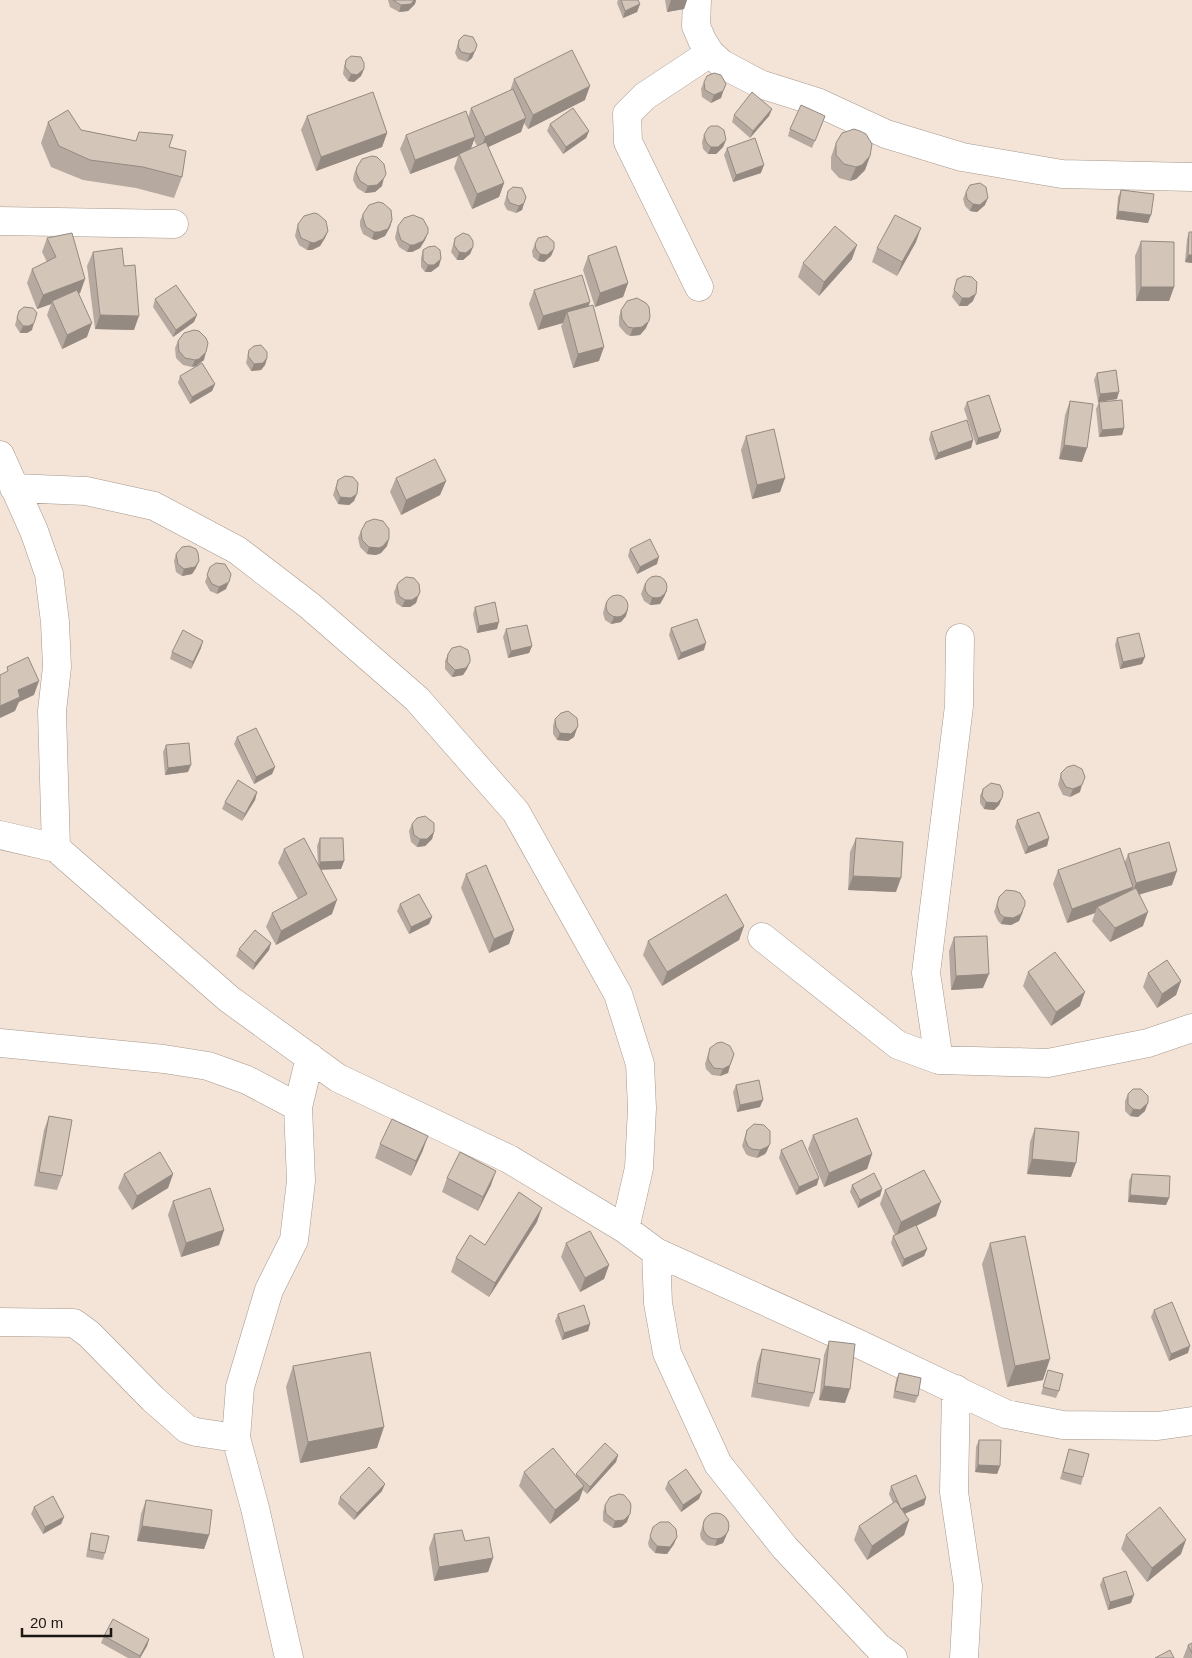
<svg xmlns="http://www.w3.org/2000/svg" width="1192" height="1658" font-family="Helvetica,sans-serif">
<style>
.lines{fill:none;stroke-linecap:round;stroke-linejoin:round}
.minor-casing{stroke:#a6988c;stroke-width:29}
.minor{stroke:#fff;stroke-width:28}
.wall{fill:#b6a99f;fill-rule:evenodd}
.shaded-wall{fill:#948a82}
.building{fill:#d4c5b9;stroke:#948a82}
</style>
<rect width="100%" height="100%" fill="#f4e4d7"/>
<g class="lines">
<defs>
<path id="minor" d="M697,0L696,26L702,40L710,53L722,64L760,84L817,102L886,134L962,157L1062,174L1192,177
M0,221L174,224
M699,287L628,142L627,114L645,96L710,53
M0,455L34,531L49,574L55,622L57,667L52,711L56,848
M14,488L86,491L154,506L237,550L310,606L417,699L516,812L618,994L640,1064L642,1108L639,1168L625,1229
M0,835L56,848L229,999L338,1078L509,1159L625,1229L656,1252L859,1344L1006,1414L1063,1425L1158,1426L1192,1421
M762,937L898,1045L939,1060L1048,1063L1148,1043L1192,1028
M0,1043L164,1059L208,1066L247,1080L298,1107
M939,1060L926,973L959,706L960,638
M656,1252L658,1303L667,1353L718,1464L785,1548L878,1647L893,1658
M0,1322L74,1323L89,1334L153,1399L187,1429L196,1432L236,1438
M956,1389L954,1492L968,1586L964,1658
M289,1658L255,1508L236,1438L240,1387L269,1290L294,1240L301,1181L298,1107L310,1057"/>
</defs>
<!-- minor casing -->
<use href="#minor" class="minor-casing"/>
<!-- minor -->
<use href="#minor" class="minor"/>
</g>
<!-- wall -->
<path class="wall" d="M388,0H416L415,4L408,11L399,12L390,7Z
M618,0H638L640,4L637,12L623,18L617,3Z
M665,0H687L684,9L667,12Z
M459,40L477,45L472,58L467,62L458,59L455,53Z
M346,60L364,69L361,76L354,82L348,81L343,74L344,67Z
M514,79L585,100L528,129L524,123L521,132L488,147L504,183L499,197L472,209L454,168L458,156L410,174L400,149L406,135L468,118L471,108L510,91ZM474,140L477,146L471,148Z
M704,82L726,84L721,98L711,103L702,97L701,89Z
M772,109L769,116L750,138L732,122L734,115Z
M307,116L387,133L382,147L316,171L301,130Z
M825,116L812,148L788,136L790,129Z
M48,122L81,130L136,141L139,132L169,147L182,177L174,198L136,188L83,180L51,167L41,143Z
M550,124L589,131L586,138L563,154L547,131Z
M704,135L726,140L723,147L716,154H708L703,149L702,142Z
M836,143L870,156L865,170L856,179L850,181L839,178L831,169V157Z
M727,148L761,173L733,182L724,155Z
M357,167L382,186L375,192L365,193L357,188L353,180L354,174Z
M1121,190L1148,223L1116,219L1118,197Z
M508,191L526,197L522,210L516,213L507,210L504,204Z
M966,192L985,205L977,212L970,211L965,206L963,199Z
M363,214L392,220L390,227L385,236L376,240L372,239L363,234L360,226V221Z
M298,224L328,231L325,238L320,246L312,250H307L299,245L295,236L296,231Z
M398,226L425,240L420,248L412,252H407L399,247L395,238L396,233Z
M1189,232H1192V263L1185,262L1187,239Z
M47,238L85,279L80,293L78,294L87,337L62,349L47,315L51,304L37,309L27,283L32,269L47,262L42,252Z
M455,238L473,247L470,254L463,260H457L451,252Z
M1141,241L1174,287L1169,301H1136L1135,256Z
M916,242L897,276L872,262L877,248Z
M535,244L554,249L551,256L544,262L538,261L533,257L532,251Z
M423,250L439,266L431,272H425L421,267V258Z
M93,252L124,266L134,330L95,329L87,266Z
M588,256L628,283L623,297L595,307L583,270Z
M852,259L819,296L798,277L803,263Z
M957,279L973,301L967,306H959L952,297Z
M534,290L588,306L599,361L573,368L561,326L563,323L538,330L529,304Z
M155,299L194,322L173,337L153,307Z
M621,310L646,328L640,335L630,336L626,334L619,326V317Z
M19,311L32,330L27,333H20L15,325Z
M178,341L204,360L196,366L192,367L183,365L176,358L175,348Z
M249,350L267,358L265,365L261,370L251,371L246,363Z
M1097,373L1117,399L1098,402L1094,380Z
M180,376L215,384L212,391L190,404L178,383Z
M1070,401L1082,462L1059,459L1065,415Z
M967,402L998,438L976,445L964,409Z
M1099,402L1124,428L1122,435L1099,437L1096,409Z
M931,432L973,440L971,448L935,460L929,439Z
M746,436L785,478L780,492L752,499L741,450Z
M396,478L446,481L440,495L401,515L390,492Z
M338,480L354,501L349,505L338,504L333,495Z
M361,531L387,546L381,553L376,555L367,554L360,547L358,538Z
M630,549L657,564L637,574L628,556Z
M176,554L196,568L192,574L182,576L176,572L174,561Z
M210,567L226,589L217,594L210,591L205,582Z
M645,583L667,590L664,597L660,604L650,605L644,601L641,594Z
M397,585L420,592L416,603L410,607H402L396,603L394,592Z
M606,602L626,616L621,622L611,624L605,620L603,613Z
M475,607L497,629L477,633L473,614Z
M671,628L704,650L678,660L669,635Z
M506,629L532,646L529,653L508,658L503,637Z
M1117,638L1142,664L1120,669L1115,645Z
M201,648L191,669L170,659L172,652Z
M448,654L467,669L463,675L452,677L445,669V661Z
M555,719L575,733L574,737L568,741L557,740L553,734V726Z
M237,737L275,767L272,774L254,784L234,744Z
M166,745L188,772L165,775L163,752Z
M1061,773L1080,792L1070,797L1063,795L1058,785Z
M983,789L1002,798L999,805L994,810L984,809L980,803V796Z
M257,792L255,800L242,821L222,809L225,802Z
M1017,820L1049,838L1047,846L1025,854L1015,827Z
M412,824L434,832L432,839L425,846L417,847L411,842L409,831Z
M320,838L344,861L341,869H321L332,914L276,945L266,927L272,913L298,899L278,863L284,849L318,864L317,846Z
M856,838L896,892L848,890L850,852Z
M1128,854L1172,885L1140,894L1143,926L1110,942L1092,921L1095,913L1067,923L1053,884L1058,870L1125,862Z
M466,874L514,930L509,944L489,953L461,888Z
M999,897L1023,912L1019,921L1011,925L1001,924L998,921L994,912Z
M400,904L432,917L429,924L409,934L397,911Z
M744,926L739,940L662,986L643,955L648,941Z
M954,937L983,988L951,990L949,951Z
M271,943L269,950L253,970L236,956L239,949Z
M1028,972L1080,1006L1051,1026L1023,986Z
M1148,973L1181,981L1176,995L1157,1008L1143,987Z
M710,1048L734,1054L728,1073L720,1076L712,1075L706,1069L705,1064Z
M736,1085L760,1107L737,1112L733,1092Z
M1128,1094L1145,1111L1138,1117L1130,1116L1125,1111V1101Z
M49,1116L62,1176L57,1190L34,1186L44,1130Z
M1035,1128L1071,1177L1027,1174L1030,1142Z
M747,1130L767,1151L765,1154L757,1158L749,1156L746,1154L742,1146Z
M813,1135L872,1154L867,1169L824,1187L808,1149Z
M380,1144L423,1150L411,1176L375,1158Z
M781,1150L817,1185L796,1195L779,1158Z
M124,1174H173L168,1188L132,1210L118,1188Z
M1132,1174L1169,1198L1166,1205L1128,1202L1129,1181Z
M447,1178L491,1185L478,1211L442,1192Z
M852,1185L882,1189L880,1196L858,1208L850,1192Z
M885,1190L936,1216L916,1226L927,1249L924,1256L902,1267L891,1243L893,1236L895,1235L880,1204Z
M173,1201L224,1230L219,1245L181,1257L168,1215Z
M537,1222L489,1297L451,1272L456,1258Z
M566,1243L609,1265L604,1279L580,1292L561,1257Z
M990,1243L1043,1380L1007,1387L982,1264Z
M1154,1310L1188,1353L1169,1361L1151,1317Z
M558,1314L590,1324L588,1331L562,1340L555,1321Z
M829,1341L845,1403L819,1400L824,1355Z
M762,1349L814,1393L809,1407L751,1397L757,1363Z
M293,1366L377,1448L300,1463L286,1387Z
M1048,1370L1059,1391L1056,1398L1041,1394Z
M899,1373L918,1396L915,1403L893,1398L896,1380Z
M979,1440L1000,1466L997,1474L975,1472L976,1447Z
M1069,1449L1083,1477L1081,1485L1060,1479Z
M618,1455L616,1462L587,1494L583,1490L579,1500L550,1524L519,1486L524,1472L576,1476V1474Z
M668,1482L699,1499L681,1512L665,1489Z
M891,1486L926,1498L924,1505L905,1514L909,1520L904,1535L867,1560L854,1540L859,1526L893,1503L889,1494Z
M382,1491L354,1520L338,1504L340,1497Z
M146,1500L209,1535L204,1549L137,1541L141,1514Z
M605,1505L627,1522L621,1527L613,1528L603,1521V1512Z
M34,1507L64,1517L61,1524L43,1534L31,1514Z
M705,1518L726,1536L723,1543L715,1546L707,1545L701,1539L700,1534Z
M653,1527L674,1544L667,1554L655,1553L649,1547L648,1543Z
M91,1533L105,1553L103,1560L86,1557L89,1540Z
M434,1534L465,1541L493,1558L488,1572L434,1581L429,1548Z
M1126,1535L1181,1554L1147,1582L1121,1549Z
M1103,1578L1131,1603L1108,1610L1100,1585Z
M104,1636L149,1639L147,1646L140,1658H128L101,1643Z
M1192,1643V1658H1183L1188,1645Z"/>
<!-- shaded-wall -->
<path class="shaded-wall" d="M414,0H416L415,4L408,11L399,12L401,5Z
M671,0H687L684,9L667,12Z
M640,4L637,12L623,18L625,11Z
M475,51L472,58L467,62L470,54Z
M364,69L361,76L354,82L348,81L351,74Z
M590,86L585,100L528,129L533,115Z
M723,91L721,98L711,103L714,95Z
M772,109L769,116L750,138L753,131Z
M526,118L521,132L480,151L485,137Z
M589,131L586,138L563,154L566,147Z
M387,133L382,147L316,171L321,157Z
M475,137L470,151L459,154L458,156L410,174L415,160Z
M726,140L723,147L716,154H708L711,147Z
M870,156L865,170L856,179L850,181L856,167Z
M764,165L761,173L733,182L736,175Z
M384,178L382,186L375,192L365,193L368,186Z
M504,183L499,197L472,209L477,194Z
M988,198L985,205L977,212L970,211L973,204Z
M524,203L522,210L516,213L519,206Z
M1118,211L1151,215L1148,223L1116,219Z
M392,220L390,227L385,236L376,240L372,239L374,232Z
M921,228L916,242L897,276L902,262Z
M328,231L325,238L320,246L312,250H307L310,242Z
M428,233L425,240L420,248L412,252H407L410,245Z
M857,245L852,259L819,296L824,282Z
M473,247L470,254L463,260H457L459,252Z
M554,249L551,256L544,262L538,261L540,254Z
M1188,255H1192V263L1185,262Z
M441,259L439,266L431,272H425L428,265Z
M85,279L80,293L53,303L52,301L51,304L37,309L43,295Z
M628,283L623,297L595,307L600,293Z
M1141,287H1174L1169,301H1136Z
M976,294L973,301L967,306H959L962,298Z
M590,302L585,316L567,312L563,323L538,330L543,316Z
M100,315L139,316L134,330L95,329Z
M197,315L194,322L173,337L176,330Z
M649,321L646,328L640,335L630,336L633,328Z
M34,323L32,330L27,333H20L23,326Z
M92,323L87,337L62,349L67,335Z
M604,347L599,361L573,368L578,354Z
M206,352L204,360L196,366L192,367L195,360Z
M267,358L265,365L261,370L251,371L254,364Z
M215,384L212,391L190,404L192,397Z
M1119,392L1117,399L1098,402L1100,394Z
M1124,428L1122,435L1099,437L1102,430Z
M1001,431L998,438L976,445L978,438Z
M973,440L971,448L935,460L938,453Z
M1064,445L1087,448L1082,462L1059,459Z
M785,478L780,492L752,499L757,485Z
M446,481L440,495L401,515L406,500Z
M357,494L354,501L349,505L338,504L340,497Z
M389,539L387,546L381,553L376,555L367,554L369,547Z
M659,557L657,564L637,574L640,567Z
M199,561L196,568L192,574L182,576L184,569Z
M229,582L226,589L217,594L219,587Z
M667,590L664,597L660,604L650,605L652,598Z
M418,596L416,603L410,607H402L405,600Z
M628,609L626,616L621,622L611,624L614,617Z
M499,622L497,629L477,633L479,626Z
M203,641L201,648L191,669L193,662Z
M706,643L704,650L678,660L681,653Z
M532,646L529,653L508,658L511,651Z
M1145,657L1142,664L1120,669L1123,662Z
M470,662L467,669L463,675L452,677L455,670Z
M39,681L34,695L19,702L15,711L0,718V706L18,690Z
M578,726L574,737L568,741L557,740L560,733Z
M191,765L188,772L165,775L168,768Z
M275,767L272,774L254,784L256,777Z
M1082,785L1080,792L1070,797L1073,789Z
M257,792L255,800L242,821L245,814Z
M1002,798L999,805L994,810L984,809L986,802Z
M434,832L432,839L425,846L417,847L420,839Z
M1049,838L1047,846L1025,854L1028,847Z
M344,861L341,869L318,870L320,862Z
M1177,871L1172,885L1131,897L1136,883Z
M853,876L901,878L896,892L848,890Z
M1133,887L1128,901L1097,907L1095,913L1067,923L1072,909Z
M337,900L332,914L276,945L281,931Z
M1025,905L1019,921L1011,925L1001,924L1004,917Z
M1148,912L1143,926L1110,942L1115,928Z
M432,917L429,924L409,934L411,927Z
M744,926L739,940L662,986L667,972Z
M514,930L509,944L489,953L494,939Z
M271,943L269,950L253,970L255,963Z
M989,974L983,988L951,990L956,976Z
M1181,981L1176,995L1157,1008L1162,994Z
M1085,992L1080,1006L1051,1026L1056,1012Z
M730,1065L728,1073L720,1076L723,1069Z
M763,1100L760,1107L737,1112L740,1105Z
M1148,1103L1145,1111L1138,1117L1130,1116L1133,1109Z
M428,1136L423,1150L411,1176L416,1161Z
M770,1144L767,1151L765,1154L757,1158L760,1150Z
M872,1154L867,1169L824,1187L829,1173Z
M1032,1159L1076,1163L1071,1177L1027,1174Z
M496,1171L491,1185L478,1211L483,1197Z
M173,1174L168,1188L132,1210L137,1196Z
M819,1178L817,1185L796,1195L799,1187Z
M882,1189L880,1196L858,1208L860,1200Z
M1130,1195L1169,1198L1166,1205L1128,1202Z
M941,1202L936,1216L896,1236L901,1222Z
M542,1208L537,1222L489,1297L495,1283Z
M224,1230L219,1245L181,1257L186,1243Z
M927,1249L924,1256L902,1267L904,1259Z
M609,1265L604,1279L580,1292L585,1278Z
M590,1324L588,1331L562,1340L564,1333Z
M1190,1346L1188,1353L1169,1361L1171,1354Z
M1050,1359L1043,1380L1007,1387L1015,1366Z
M824,1386L850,1389L845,1403L819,1400Z
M384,1427L377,1448L300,1463L308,1442Z
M618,1455L616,1462L587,1494L590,1487Z
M978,1465L1000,1466L997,1474L975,1472Z
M385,1484L382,1491L354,1520L357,1513Z
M584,1486L579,1500L550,1524L555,1510Z
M702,1492L699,1499L681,1512L683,1505Z
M926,1498L924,1505L899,1516L901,1509Z
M630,1514L627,1522L621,1527L613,1528L615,1521Z
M64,1517L61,1524L43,1534L45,1527Z
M909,1520L904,1535L867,1560L872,1546Z
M142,1526L209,1535L204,1549L137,1541Z
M729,1529L723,1543L715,1546L717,1539Z
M677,1537L674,1544L667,1554L655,1553L657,1546Z
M1186,1540L1181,1554L1147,1582L1152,1568Z
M493,1558L488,1572L434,1581L439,1567Z
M1134,1595L1131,1603L1108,1610L1110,1602Z
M149,1639L147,1646L140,1658H139Z"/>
<!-- building -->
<path class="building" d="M393,0H414L411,4L401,5Z
M621,0H638L640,4L625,11Z
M464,35L473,37L477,45L475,51L470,54L461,52L458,46L459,40Z
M572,50L590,86L533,115L514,79Z
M351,56L361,57L364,63V69L357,75L351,74L345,67L346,60Z
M714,73L721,75L726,84L723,91L714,95L705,90L704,82L707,76Z
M513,89L526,118L485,137L471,108Z
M373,92L387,133L321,157L307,116Z
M752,92L772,109L753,131L734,115Z
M801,105L825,116L815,141L790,129Z
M573,108L589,131L566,147L550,124Z
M68,110L81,130L136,141L139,132L173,135L169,147L186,151L182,177L143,167L90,160L59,146L48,122Z
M466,111L475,137L415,160L406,135Z
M711,126H718L724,130L726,140L718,147H711L706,142L704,135L708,128Z
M854,129L860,131L866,134L872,144L870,156L862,165L856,167L844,164L836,155V143L842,133Z
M755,138L764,165L736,175L727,148Z
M486,142L504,183L477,194L459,154Z
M372,156L377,157L384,164L386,174L384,178L377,185L368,186L360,181L356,172L357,167L362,159Z
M980,183L986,187L988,198L980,205L973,204L967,199L966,192L970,185Z
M513,187L522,188L526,197L524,203L519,206L510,203L507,197L508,191Z
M1121,190L1154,194L1151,215L1118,211Z
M378,202L383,203L391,210L392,220L388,229L379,232H374L366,227L363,218V214L369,205Z
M314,213L318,214L326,221L328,231L323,239L314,243L310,242L301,238L298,229V224L304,216Z
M413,215L423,219L428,228V233L423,241L414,245H410L401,240L398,231V226L404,218Z
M895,215L921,228L902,262L877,248Z
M835,226L857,245L824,282L803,263Z
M1189,232H1192V255H1188Z
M72,233L85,279L43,295L32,269L56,257L47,238Z
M463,233L469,235L473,241V247L466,253L459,252L454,245L455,238Z
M547,236L554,242V249L547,255L540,254L536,249L535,244L538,238Z
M1141,241L1174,242V287H1141Z
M435,246L440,250L441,259L434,265H428L423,260V250L428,247Z
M616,246L628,283L600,293L588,256Z
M122,248L124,266L135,265L139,316L100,315L93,252Z
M582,275L590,302L543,316L534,290Z
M964,276L972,277L977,282L976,294L969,298H962L954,290L957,279Z
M176,285L197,315L176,330L155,299Z
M77,290L92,323L67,335L52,301Z
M637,298L646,303L649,307L650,316L649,321L642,327L633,328L628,327L622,319L621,310L627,301Z
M593,305L604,347L578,354L567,312Z
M24,307L33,308L37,313L34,323L29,326H23L17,318L19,311Z
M194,330L199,331L206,338L208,343L206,352L199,359L195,360L185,358L179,351L178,341L184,333Z
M261,345L267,352V358L263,363L254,364L248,356L249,350L254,346Z
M202,363L215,384L192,397L180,376Z
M1116,370L1119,392L1100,394L1097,373Z
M989,395L1001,431L978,438L967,402Z
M1122,400L1124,428L1102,430L1099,402Z
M1070,401L1093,404L1087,448L1064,445Z
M967,420L973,440L938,453L931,432Z
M774,429L785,478L757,485L746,436Z
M435,459L446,481L406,500L396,478Z
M345,476L353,477L358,483L357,494L351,498L340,497L336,488L338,480Z
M374,519L383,521L389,529V539L383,546L379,548L369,547L362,540L361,531L366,522Z
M650,539L659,557L640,567L630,549Z
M189,546L196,549L198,553L199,561L195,567L184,569L178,564L176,554L182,547Z
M216,563L225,564L231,574L229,582L219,587L212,584L207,575L210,567Z
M645 587a11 11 0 1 1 22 0a11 11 0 1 1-22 0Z
M406,577L414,578L419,584L420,592L418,596L412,600H405L399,596L397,585L399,582Z
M606 606a11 11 0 1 1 22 0a11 11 0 1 1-22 0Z
M495,602L499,622L479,626L475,607Z
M697,619L706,643L681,653L671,628Z
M527,625L532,646L511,651L506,629Z
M183,630L203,641L193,662L172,652Z
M1139,633L1145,657L1123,662L1117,638Z
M460,646L468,650L470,658V662L466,668L455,670L447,662L448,654L452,648Z
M28,657L39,681L18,690L20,697L0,706V675L8,671L7,667Z
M568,711L577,718L578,726L576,729L571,734L560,733L556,727L555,719L561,713Z
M256,728L275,767L256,777L237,737Z
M189,743L191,765L168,768L166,745Z
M1074,765L1082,769L1085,777L1082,785L1073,789L1066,787L1061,778V773L1067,767Z
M238,780L257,792L245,814L225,802Z
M991,783L1000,785L1003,792L1002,798L997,803L986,802L982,796L983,789Z
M1039,812L1049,838L1028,847L1017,820Z
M425,816L434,823V832L427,839H420L414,835L412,824L417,818Z
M304,838L337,900L281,931L272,913L307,894L284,849Z
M320,838H343L344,861L320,862Z
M856,838L903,842L901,878L853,876Z
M1169,842L1177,871L1136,883L1128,854Z
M1120,848L1133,887L1072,909L1058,870Z
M486,865L514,930L494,939L466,874Z
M1136,888L1148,912L1115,928L1097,907Z
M1006,890L1015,891L1020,893L1025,901V905L1021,914L1013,918L1004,917L1000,914L997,905L999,897Z
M419,894L432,917L411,927L400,904Z
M726,894L744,926L667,972L648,941Z
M255,930L271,943L255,963L239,949Z
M987,936L989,974L956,976L954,937Z
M1055,952L1085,992L1056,1012L1028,972Z
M1167,960L1181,981L1162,994L1148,973Z
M722,1042L730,1046L734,1054L730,1065L723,1069L714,1068L709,1061L708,1057L710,1048L717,1043Z
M759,1080L763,1100L740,1105L736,1085Z
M1133,1089H1141L1148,1096V1103L1140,1110L1133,1109L1128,1104V1094Z
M49,1116L72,1120L62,1176L39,1172Z
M857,1118L872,1154L829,1173L813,1135Z
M392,1119L428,1136L416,1161L380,1144Z
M754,1124L764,1125L770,1131V1144L767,1147L760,1150L752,1149L748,1146L745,1139L747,1130Z
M1035,1128L1079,1132L1076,1163L1032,1159Z
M802,1140L819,1178L799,1187L781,1150Z
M160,1152L173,1174L137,1196L124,1174Z
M460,1152L496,1171L483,1197L447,1178Z
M924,1170L941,1202L901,1222L885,1190Z
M874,1173L882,1189L860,1200L852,1185Z
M1132,1174L1170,1176L1169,1198L1130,1195Z
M210,1188L224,1230L186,1243L173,1201Z
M519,1192L542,1208L495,1283L456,1258L470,1235L485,1245Z
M916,1225L927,1249L904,1259L893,1236Z
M590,1231L609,1265L585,1278L566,1243Z
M1025,1236L1050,1359L1015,1366L990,1243Z
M1172,1302L1190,1346L1171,1354L1154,1310Z
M584,1305L590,1324L564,1333L558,1314Z
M829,1341L855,1344L850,1389L824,1386Z
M762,1349L820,1359L814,1393L757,1383Z
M370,1352L384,1427L308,1442L293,1366Z
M1048,1370L1063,1374L1059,1391L1043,1387Z
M899,1373L921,1378L918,1396L895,1391Z
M979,1440H1001L1000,1466L978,1465Z
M605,1443L618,1455L590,1487L576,1474Z
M553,1448L584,1486L555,1510L524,1472Z
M1069,1449L1089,1454L1083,1477L1063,1472Z
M369,1467L385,1484L357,1513L340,1497Z
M686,1469L702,1492L683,1505L668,1482Z
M916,1475L926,1498L901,1509L891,1486Z
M619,1494L624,1495L630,1502L631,1506L630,1514L624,1520L615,1521L606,1514L605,1505L610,1497Z
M53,1496L64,1517L45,1527L34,1507Z
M146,1500L212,1510L209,1535L142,1526Z
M896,1501L909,1520L872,1546L859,1526Z
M1160,1507L1186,1540L1152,1568L1126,1535Z
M703 1526a13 13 0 1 1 26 0a13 13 0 1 1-26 0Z
M660,1522H669L676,1529L677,1537L670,1547L657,1546L652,1540L650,1536L653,1527Z
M462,1530L465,1541L489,1537L493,1558L439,1567L434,1534Z
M91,1533L109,1536L105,1553L89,1550Z
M1126,1571L1134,1595L1110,1602L1103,1578Z
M113,1619L149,1639L140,1656L104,1636Z
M1192,1643V1653L1188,1645Z
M1170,1650L1174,1658H1155Z"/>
<!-- scale -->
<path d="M22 1628v8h89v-8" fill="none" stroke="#1c1712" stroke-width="2.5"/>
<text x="30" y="1628" font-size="15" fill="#1c1712" stroke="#f4e4d7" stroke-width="4" paint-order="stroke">20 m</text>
</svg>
